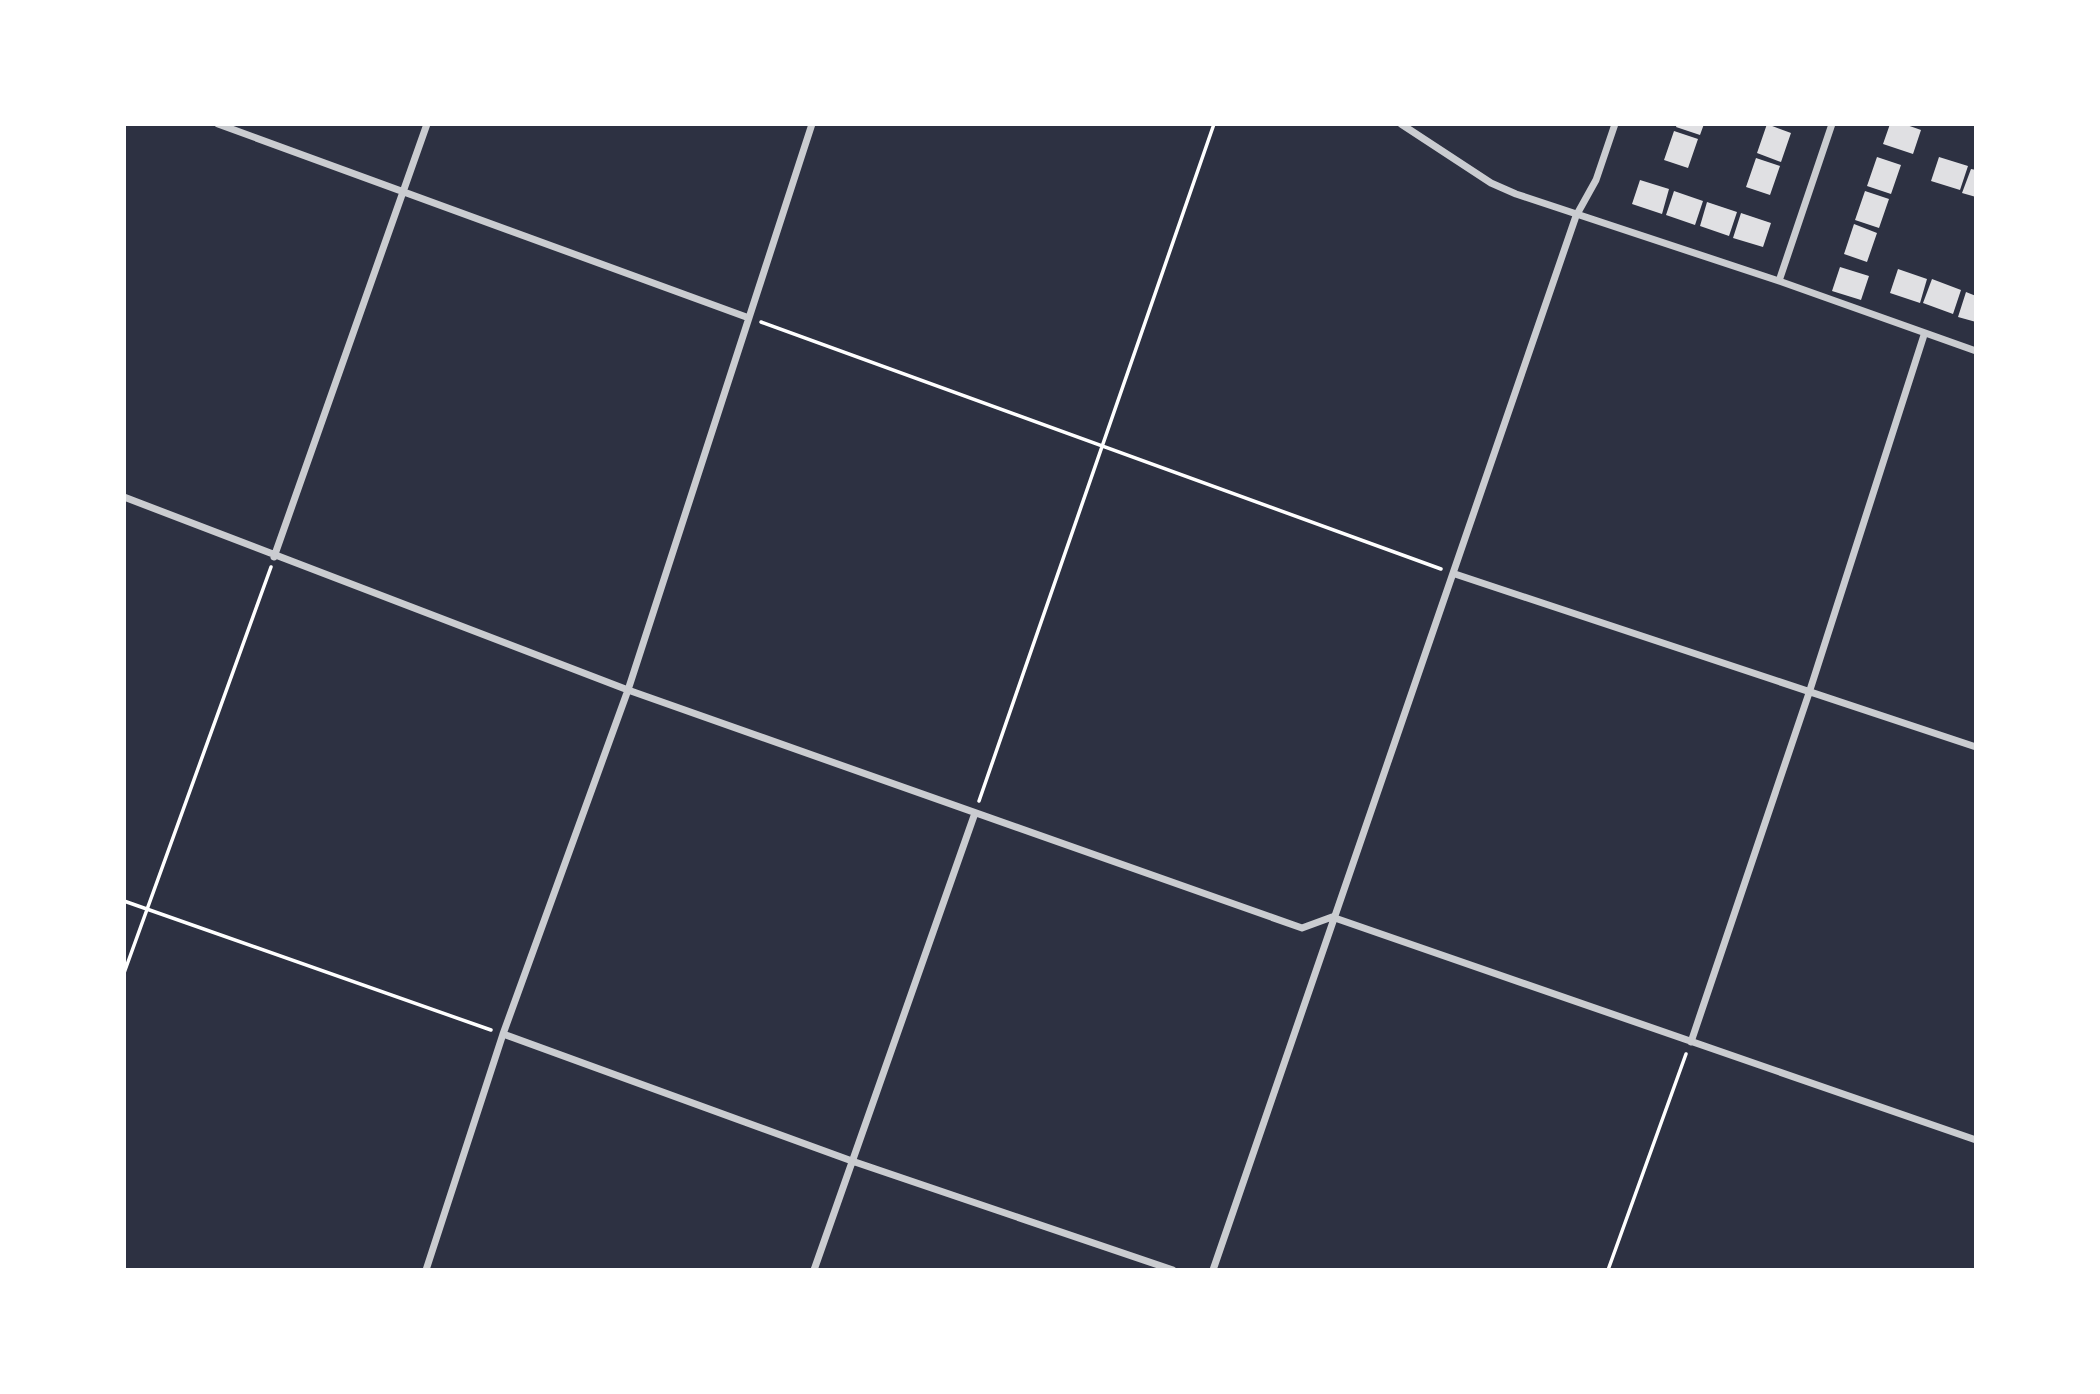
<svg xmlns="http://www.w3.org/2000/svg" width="2100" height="1394" font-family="'Noto Sans',sans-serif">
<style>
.building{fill:#e0e0e3}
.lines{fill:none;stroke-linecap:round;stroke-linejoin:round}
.path{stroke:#fff;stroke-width:3.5}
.minor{stroke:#caccd0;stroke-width:7}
</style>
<rect width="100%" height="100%" fill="#2d3142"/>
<!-- building -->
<path class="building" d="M1677,124H1704L1700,135L1676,127Z
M1767,124L1791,133L1781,162L1757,153Z
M1890,124H1904L1921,130L1913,154L1883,144Z
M1674,131L1698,139L1688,168L1664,160Z
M1877,157L1901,165L1891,194L1867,186Z
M1939,157L1968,166L1960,190L1931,181Z
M1756,158L1780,166L1770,195L1746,187Z
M1971,169L1976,170V197L1962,193Z
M1640,180L1669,189L1662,214L1632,204Z
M1674,191L1703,201L1695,225L1666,215Z
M1865,191L1889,199L1879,228L1855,220Z
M1707,202L1737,212L1729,236L1700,226Z
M1741,213L1771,223L1763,247L1733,238Z
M1854,224L1877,233L1867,262L1844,254Z
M1840,267L1869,276L1861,300L1832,291Z
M1898,269L1927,279L1920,303L1890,293Z
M1932,279L1961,290L1953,314L1923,303Z
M1966,292L1976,296V322L1958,317Z"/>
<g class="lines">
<!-- path -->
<path class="path" d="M761,322L1441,569
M979,801L1214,124
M124,901L491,1030
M124,973L271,567
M1608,1270L1686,1054"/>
<!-- minor -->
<path class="minor" d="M218,124L749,318
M1401,124L1491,183L1516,194L1779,281L1976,351
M1779,281L1832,124
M124,497L628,690L1302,928L1332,917L1976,1140
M274,557L427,124
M1455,574L1976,747
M503,1034L852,1161L1173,1270
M1691,1042L1809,693L1924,335
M426,1270L503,1034L628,690L812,124
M814,1270L975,813
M1213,1270C1332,918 1457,568 1576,216L1596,180L1615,124"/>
</g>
<!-- border -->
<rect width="2100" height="1394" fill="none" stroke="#ffffff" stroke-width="252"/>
</svg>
